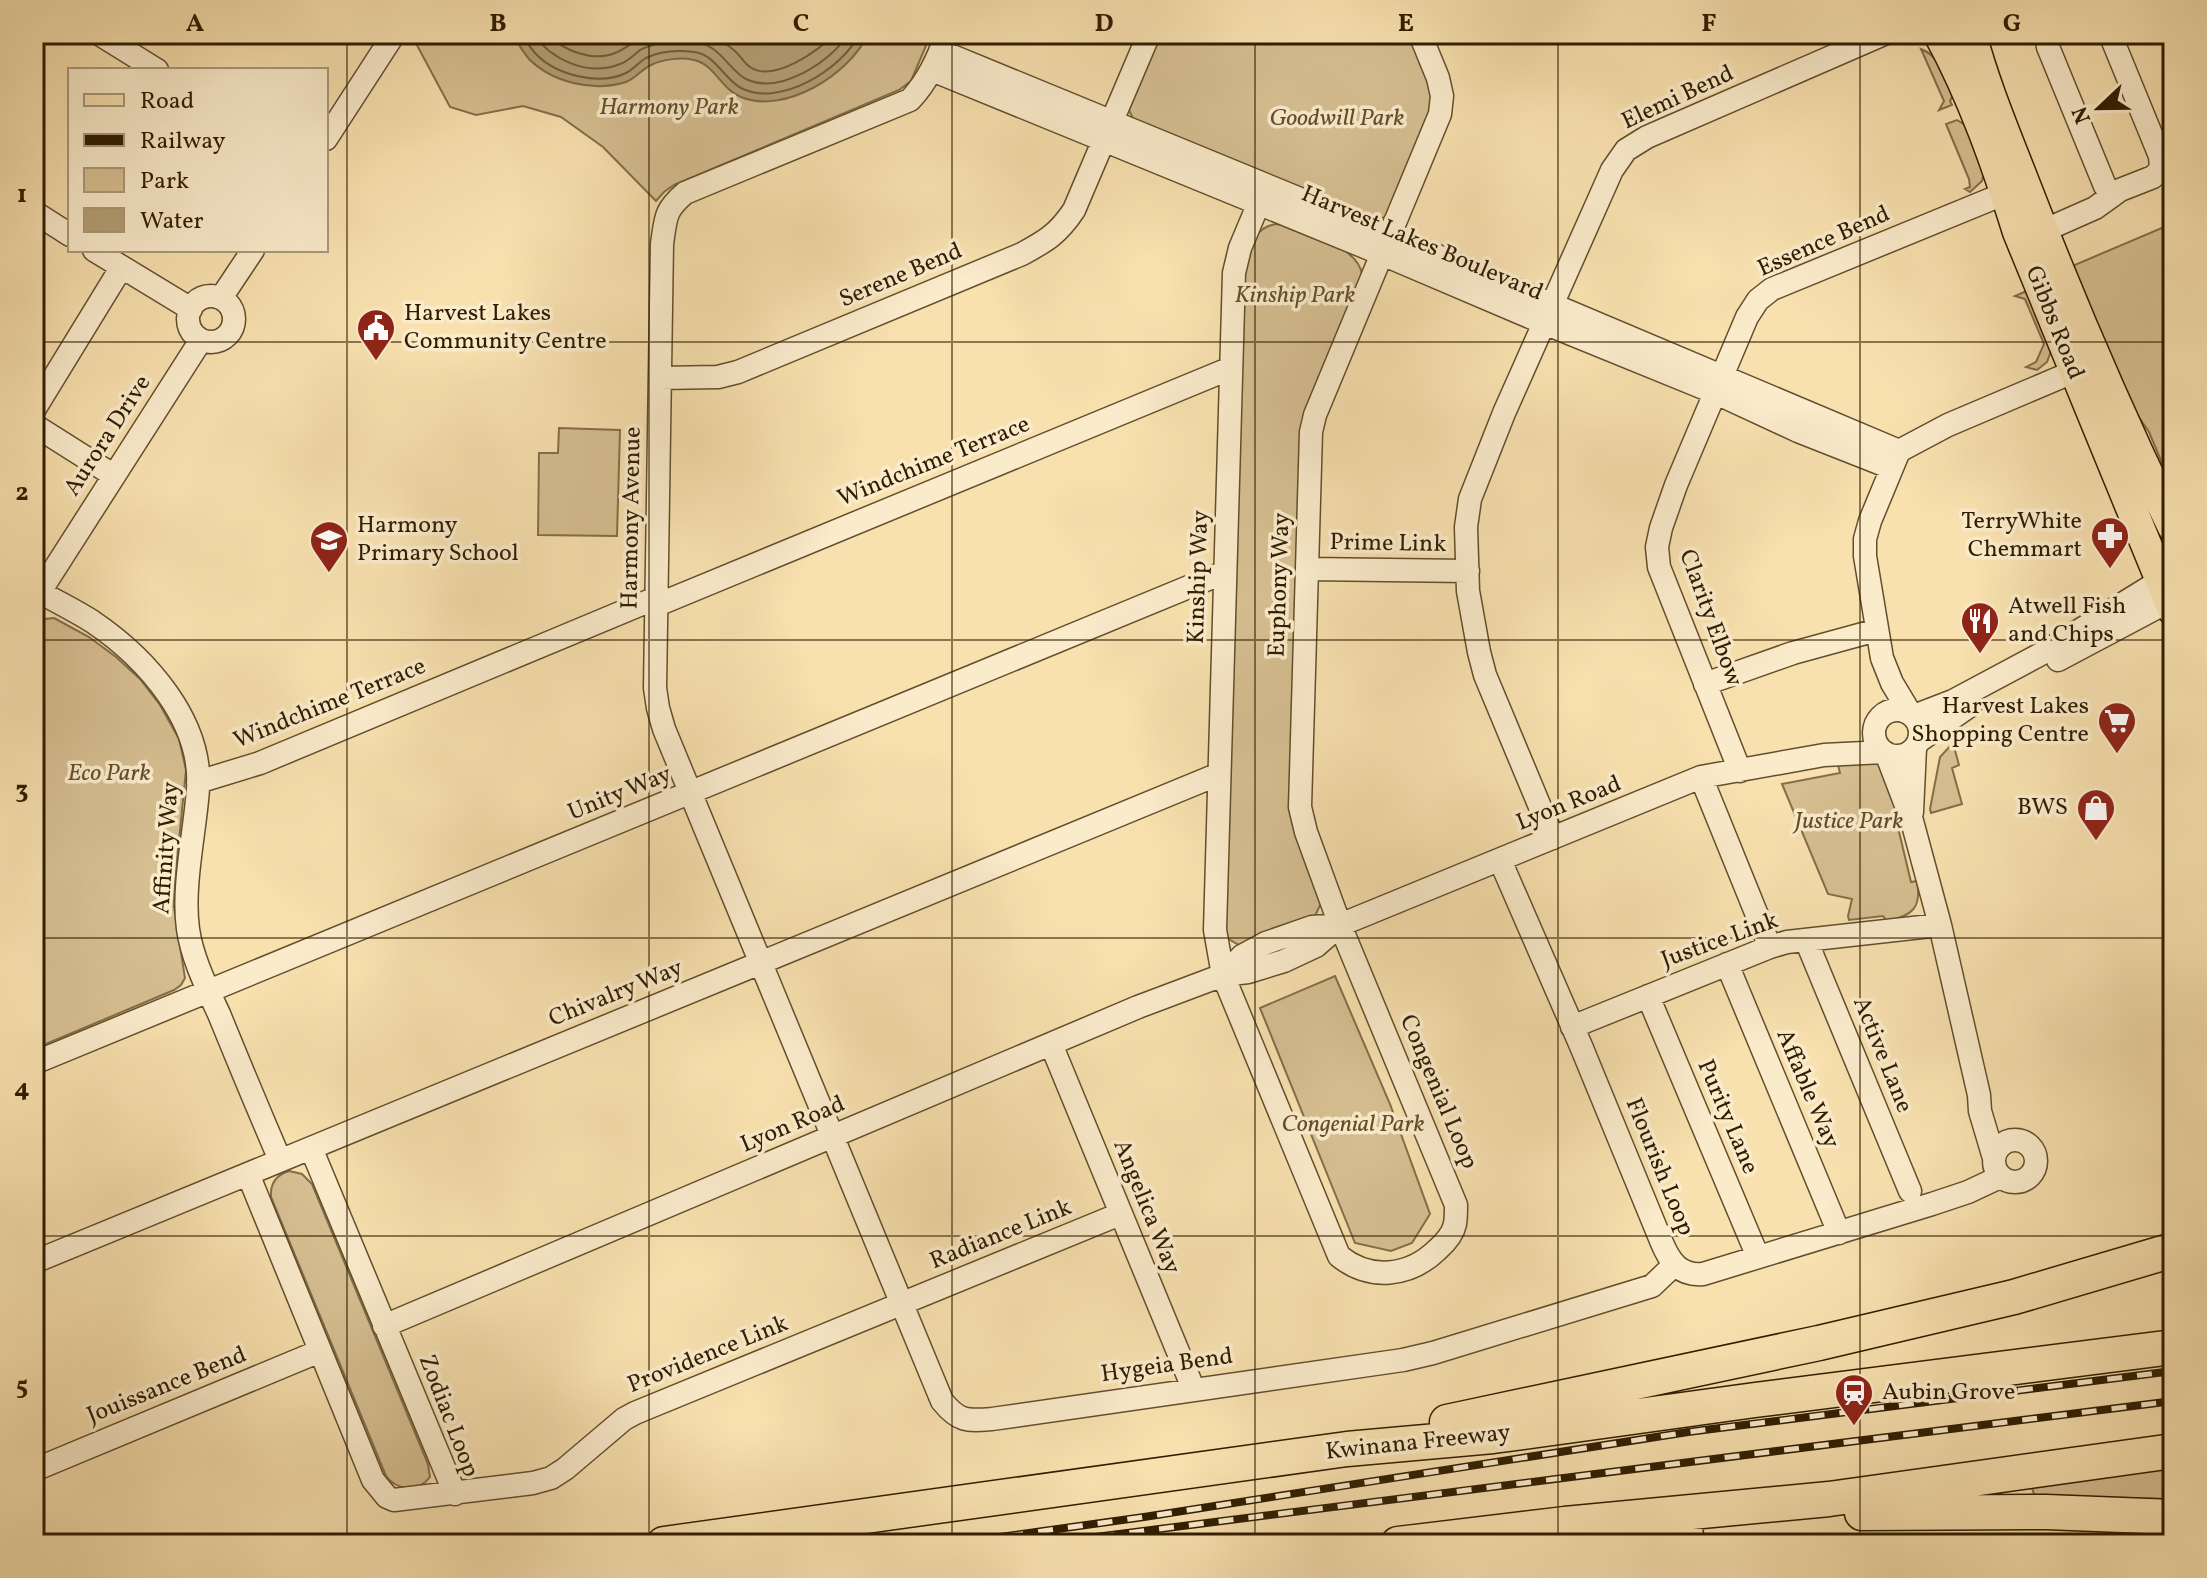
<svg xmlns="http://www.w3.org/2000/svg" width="2207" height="1578" font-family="Vollkorn,serif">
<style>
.green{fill:#d6bf91;stroke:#836e48;stroke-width:2}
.water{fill:#b49e74;stroke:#7f6a46;stroke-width:2}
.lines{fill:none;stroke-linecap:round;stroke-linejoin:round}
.shore{stroke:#725e3a;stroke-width:2}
.minor-casing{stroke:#624e2c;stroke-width:25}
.major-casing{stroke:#301d00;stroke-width:33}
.highway-casing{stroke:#301d00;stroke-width:37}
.minor{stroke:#faebcb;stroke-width:22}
.major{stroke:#f8e0af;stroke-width:30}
.highway{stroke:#f8e0af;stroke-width:34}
.rail-casing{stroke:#301d00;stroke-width:8}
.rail{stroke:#faebcb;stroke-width:5;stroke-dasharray:15;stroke-linecap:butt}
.grid{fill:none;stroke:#301d00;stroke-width:2;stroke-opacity:0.55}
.labels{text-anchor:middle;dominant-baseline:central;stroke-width:7;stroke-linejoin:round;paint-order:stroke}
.street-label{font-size:24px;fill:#301d00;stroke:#faebcb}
.park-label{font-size:24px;font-style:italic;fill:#624e2c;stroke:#faebcb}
.poi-label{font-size:24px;fill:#301d00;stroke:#faebcb;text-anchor:start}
.neatline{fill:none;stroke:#301d00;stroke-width:3}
.grid-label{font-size:26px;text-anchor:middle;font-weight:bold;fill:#301d00}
</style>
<rect width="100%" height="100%" fill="#f8e0af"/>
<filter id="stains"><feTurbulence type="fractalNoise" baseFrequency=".0025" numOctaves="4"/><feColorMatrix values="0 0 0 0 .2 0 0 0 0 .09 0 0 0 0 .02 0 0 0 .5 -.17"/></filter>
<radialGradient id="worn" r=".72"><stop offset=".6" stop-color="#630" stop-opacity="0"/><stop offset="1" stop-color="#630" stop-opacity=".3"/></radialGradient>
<!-- green -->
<path class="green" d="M411,34H931L911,81L899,90L674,185L664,192L656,201L603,147L561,117L523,106L476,115L450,107Z
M1156,34H1410L1430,84L1433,108L1387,215L1378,221L1135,123L1129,110L1130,101Z
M1921,49C1940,56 1946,78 1953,95L1950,101L1952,105L1939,110L1944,101Z
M1957,120L1967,126L1985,169L1982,181L1970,192L1965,189L1970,187L1969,179L1946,124Z
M1276,224L1285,225C1310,235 1357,246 1362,274L1306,418L1294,698L1322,901L1315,916L1245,946L1239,945L1225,937L1242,267C1250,247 1253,228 1276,224Z
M2164,227L2173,231V489L2149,432L2119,388L2070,267Z
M2024,292L2030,293L2051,351L2047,362L2037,370L2026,367L2036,362L2044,344L2025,299L2015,296Z
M559,428L620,430L617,536L538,535L539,453H558Z
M54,618L89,637L116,657L140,679L160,705L179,739L186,770L173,901L185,978L181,985L174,990L34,1049V624L45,619Z
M1953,743L1959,765L1952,768L1962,804L1931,813L1930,809L1940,757Z
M1869,759L1883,764L1902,816L1896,819L1911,882L1917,881C1922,908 1912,916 1887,921L1883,916L1849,920L1848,916L1852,899L1828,894L1782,784L1840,773L1837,761Z
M1335,976L1390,1104L1430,1214L1412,1243L1391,1251L1355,1243L1260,1008Z
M289,1171L302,1174L312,1184L428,1464L430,1477C419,1492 397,1491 386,1476L271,1197C270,1183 276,1175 289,1171Z
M2173,1466V1499L2035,1497L2030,1482Z"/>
<!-- water -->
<path class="water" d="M512,34H868C850,74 785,115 741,97C722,90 714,64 694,60C681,57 663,59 651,65C642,69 636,78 626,82C594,92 553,83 529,59C523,52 517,42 512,34Z"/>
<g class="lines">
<!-- shore -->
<path class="shore" d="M521,34C526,40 530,48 536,54C556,75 599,86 626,73C634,69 639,62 646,58C660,51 679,50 694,52C715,54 724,79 741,88C779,108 843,69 859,34
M533,34C552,60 588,77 620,64C627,62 634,55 640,50C656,41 677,41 694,42C720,43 730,73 748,80C781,94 832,61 848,34
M548,34C563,51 593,62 615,53C628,48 636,38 650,34
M711,34C720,40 730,46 737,53C741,57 745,64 750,67C773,83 819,51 834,34"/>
<defs>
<path id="minor" d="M99,34L157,70
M947,34C938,58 928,81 910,100L685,193C664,211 666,218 662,244L655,688L658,708L664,729L942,1401C959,1422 967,1421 992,1419L1403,1360L1433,1353L1652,1286L1674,1265
M2046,34L2048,47L2105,186L2112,196
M940,51L1390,236L1899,451
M932,70L1382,254L1544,323L1716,393L1798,431L1892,468
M326,139L394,34
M1266,186L1240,248L1234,273L1215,930L1223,975L1339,1256C1370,1281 1409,1277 1437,1250C1445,1243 1453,1234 1455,1224C1456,1218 1456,1211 1456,1205L1340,925L1306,832L1300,807L1311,432L1315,415L1440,114L1442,96L1438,78L1420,34
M34,212L70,235
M2043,231L2095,208L2120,190L2153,177L2161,169L2160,156L2110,34
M94,250L191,309
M188 319a23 23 0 1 1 46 0a23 23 0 1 1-46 0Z
M221,298L253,250
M660,378L718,377L738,372L1022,254C1046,241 1058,234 1074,210L1149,34
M34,410L121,268
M34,425L113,475
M1307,569L1468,571
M40,592C57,602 76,611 93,622C146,658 203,721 198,789C195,832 182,887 188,929C192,958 207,988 219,1014C239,1063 259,1111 280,1160
M34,601L201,340
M657,605L1231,368
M2058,660L2173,599
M1705,684L1793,653L1877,630
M1874 733a23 23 0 1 1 46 0a23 23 0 1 1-46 0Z
M1910,713L1892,683L1882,658L1865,556V539L1870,521L1899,451L1948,425L2087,366
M1914,716L1953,701L2041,654L2171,574
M1919,741L1971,705
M1886,753L1912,821L1940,925L1979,1095L1980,1111L1994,1158
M1740,771L1659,567L1657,547L1661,528L1676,485L1747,317L1758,300L1772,289L2006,193
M1701,777L1770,947
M198,782L260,763L656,598
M1912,812L1915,748
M1553,838L1485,675L1479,652L1468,591L1466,527L1470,499L1504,413L1612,170L1626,150L1647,137L1884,34
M1500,860L1581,1046L1662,1243C1670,1262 1680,1276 1703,1274L1932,1204L1968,1192L2000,1177
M1806,940L1910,1191
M1727,964L1839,1233
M1223,975L1242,956L1266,943L1312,927L1340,925
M1648,996L1758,1257
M1572,1027L1770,947L1787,942L1940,925
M1051,1044L1193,1388
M34,1063L1225,572
M1994 1161a21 21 0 1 1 42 0a21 21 0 1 1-42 0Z
M311,1148L455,1494
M248,1174L373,1480L387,1497L394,1500L533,1483L551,1478L565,1469L624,1419L635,1413L1120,1214
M34,1262L1219,774
M384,1326L1138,1007L1223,975L1248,972L1284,961L1316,946L1340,925L1701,777L1824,755L1884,752
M34,1470L320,1351"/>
<path id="major" d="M1939,34C1973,96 1997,165 2018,232L2173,610
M1971,34C1985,87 2007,138 2027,190C2071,304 2120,417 2173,527"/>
<path id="highway" d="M1447,1422L1819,1343L2014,1297L2173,1250
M1862,1513L2046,1512L2173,1517
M664,1544L1347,1449L1493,1436L1755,1400L2173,1347
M1398,1544L1565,1524L1829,1499L2173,1451
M1615,1544L1686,1535"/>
</defs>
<!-- minor casing -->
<use href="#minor" class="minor-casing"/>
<!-- major casing -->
<use href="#major" class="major-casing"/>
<!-- highway casing -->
<use href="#highway" class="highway-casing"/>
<!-- minor -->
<use href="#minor" class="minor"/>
<!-- major -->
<use href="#major" class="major"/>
<!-- highway -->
<use href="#highway" class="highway"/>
<defs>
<path id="rail" d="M949,1544L1144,1517L1688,1432L2173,1371
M1040,1544L2173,1401"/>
</defs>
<!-- rail casing -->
<use href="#rail" class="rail-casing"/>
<!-- rail -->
<use href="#rail" class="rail"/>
</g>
<!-- grid -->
<path class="grid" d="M347,34V1544M649,34V1544M952,34V1544M1255,34V1544M1558,34V1544M1860,34V1544M34,342H2173M34,640H2173M34,938H2173M34,1236H2173"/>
<!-- icons -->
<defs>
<symbol id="civic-pin" viewBox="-11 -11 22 30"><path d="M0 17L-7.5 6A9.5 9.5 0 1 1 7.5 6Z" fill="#8f2418" stroke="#faebcb"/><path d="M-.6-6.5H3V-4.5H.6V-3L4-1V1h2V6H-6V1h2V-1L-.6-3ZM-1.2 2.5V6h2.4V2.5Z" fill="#fff"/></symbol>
<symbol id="pharmacy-pin" viewBox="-11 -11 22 30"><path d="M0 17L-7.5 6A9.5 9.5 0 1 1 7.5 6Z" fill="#8f2418" stroke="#faebcb"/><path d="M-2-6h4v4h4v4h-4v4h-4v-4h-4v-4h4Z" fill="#fff"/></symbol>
<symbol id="school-pin" viewBox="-11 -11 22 30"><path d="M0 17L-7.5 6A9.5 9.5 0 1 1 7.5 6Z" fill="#8f2418" stroke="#faebcb"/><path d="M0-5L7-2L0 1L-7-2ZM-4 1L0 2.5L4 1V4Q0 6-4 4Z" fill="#fff"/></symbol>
<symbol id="restaurant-pin" viewBox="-11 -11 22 30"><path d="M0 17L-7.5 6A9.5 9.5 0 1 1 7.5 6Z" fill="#8f2418" stroke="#faebcb"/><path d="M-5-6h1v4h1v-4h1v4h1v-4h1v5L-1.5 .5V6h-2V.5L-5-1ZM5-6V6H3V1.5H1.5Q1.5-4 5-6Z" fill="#fff"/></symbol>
<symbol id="supermarket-pin" viewBox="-11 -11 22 30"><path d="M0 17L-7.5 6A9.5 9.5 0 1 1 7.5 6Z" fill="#8f2418" stroke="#faebcb"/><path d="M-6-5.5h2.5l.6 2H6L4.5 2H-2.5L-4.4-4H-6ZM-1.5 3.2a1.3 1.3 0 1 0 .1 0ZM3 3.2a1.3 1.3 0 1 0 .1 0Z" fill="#fff"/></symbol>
<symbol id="shop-pin" viewBox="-11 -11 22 30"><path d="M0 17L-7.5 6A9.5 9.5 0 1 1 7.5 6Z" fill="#8f2418" stroke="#faebcb"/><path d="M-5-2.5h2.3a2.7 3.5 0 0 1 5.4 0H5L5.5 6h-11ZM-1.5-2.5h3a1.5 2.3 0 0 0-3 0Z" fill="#fff"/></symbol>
<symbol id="station-pin" viewBox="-11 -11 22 30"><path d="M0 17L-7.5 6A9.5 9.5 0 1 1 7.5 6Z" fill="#8f2418" stroke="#faebcb"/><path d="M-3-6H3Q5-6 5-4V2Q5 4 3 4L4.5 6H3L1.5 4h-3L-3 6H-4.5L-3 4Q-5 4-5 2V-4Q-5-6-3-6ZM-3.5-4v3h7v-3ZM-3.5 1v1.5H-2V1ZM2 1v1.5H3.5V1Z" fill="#fff"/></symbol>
</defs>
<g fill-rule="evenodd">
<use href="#civic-pin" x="354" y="306" width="44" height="60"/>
<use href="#pharmacy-pin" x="2088" y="514" width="44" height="60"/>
<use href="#school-pin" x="307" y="518" width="44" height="60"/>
<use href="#restaurant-pin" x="1958" y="599" width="44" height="60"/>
<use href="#supermarket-pin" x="2095" y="699" width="44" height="60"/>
<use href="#shop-pin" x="2074" y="786" width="44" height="60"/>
<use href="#station-pin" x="1832" y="1371" width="44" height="60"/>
</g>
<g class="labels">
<!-- street labels -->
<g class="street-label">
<text transform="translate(1678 98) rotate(-25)">Elemi Bend</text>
<text transform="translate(1824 242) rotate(-24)">Essence Bend</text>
<text transform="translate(1422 244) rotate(23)">Harvest Lakes Boulevard</text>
<text transform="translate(901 276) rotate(-23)">Serene Bend</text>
<text transform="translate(2054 323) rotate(68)">Gibbs Road</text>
<text transform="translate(108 436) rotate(-57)">Aurora Drive</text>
<text transform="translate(934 462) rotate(-22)">Windchime Terrace</text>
<text transform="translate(632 518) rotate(-89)">Harmony Avenue</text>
<text transform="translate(1388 544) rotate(1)">Prime Link</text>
<text transform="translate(1199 577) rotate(-88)">Kinship Way</text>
<text transform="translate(1280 585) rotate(-88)">Euphony Way</text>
<text transform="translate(1710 618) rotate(70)">Clarity Elbow</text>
<text transform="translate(330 704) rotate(-22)">Windchime Terrace</text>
<text transform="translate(620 794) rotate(-22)">Unity Way</text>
<text transform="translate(1569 804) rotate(-22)">Lyon Road</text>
<text transform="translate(167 848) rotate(-86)">Affinity Way</text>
<text transform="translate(1720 941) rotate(-20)">Justice Link</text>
<text transform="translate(616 994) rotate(-22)">Chivalry Way</text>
<text transform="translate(1882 1055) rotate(68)">Active Lane</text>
<text transform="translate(1807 1089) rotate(67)">Affable Way</text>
<text transform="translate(1438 1092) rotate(67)">Congenial Loop</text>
<text transform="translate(1727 1117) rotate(67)">Purity Lane</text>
<text transform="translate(793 1125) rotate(-23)">Lyon Road</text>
<text transform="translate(1659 1167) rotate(68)">Flourish Loop</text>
<text transform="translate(1146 1207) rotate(68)">Angelica Way</text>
<text transform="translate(1001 1235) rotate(-22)">Radiance Link</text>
<text transform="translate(708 1355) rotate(-22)">Providence Link</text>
<text transform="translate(1167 1366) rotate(-8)">Hygeia Bend</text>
<text transform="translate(167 1386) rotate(-22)">Jouissance Bend</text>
<text transform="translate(448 1416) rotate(69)">Zodiac Loop</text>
<text transform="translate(1418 1443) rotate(-6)">Kwinana Freeway</text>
</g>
<!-- park labels -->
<g class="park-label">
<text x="669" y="108">Harmony Park</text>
<text x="1337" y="119">Goodwill Park</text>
<text x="1295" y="296">Kinship Park</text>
<text x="109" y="774">Eco Park</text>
<text x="1849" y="822">Justice Park</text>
<text x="1353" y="1125">Congenial Park</text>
</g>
<!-- poi labels -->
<g class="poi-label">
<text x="404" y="314">Harvest Lakes<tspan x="404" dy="28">Community Centre</tspan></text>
<text x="2082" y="522" text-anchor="end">TerryWhite<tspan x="2082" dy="28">Chemmart</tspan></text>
<text x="357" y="526">Harmony<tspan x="357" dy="28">Primary School</tspan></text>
<text x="2008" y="607">Atwell Fish<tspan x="2008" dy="28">and Chips</tspan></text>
<text x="2089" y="707" text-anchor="end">Harvest Lakes<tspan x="2089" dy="28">Shopping Centre</tspan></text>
<text x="2068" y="808" text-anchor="end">BWS</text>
<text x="1882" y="1393">Aubin Grove</text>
</g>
</g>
<!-- margin -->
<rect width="2207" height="1578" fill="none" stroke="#f8e0af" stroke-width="88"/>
<!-- legend -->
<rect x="68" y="68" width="260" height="184" fill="#faebcb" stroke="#a9997a" stroke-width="2"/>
<rect x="84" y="94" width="40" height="12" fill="#f8e0af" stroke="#a9997a" stroke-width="2"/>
<text x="140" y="108" font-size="24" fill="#301d00">Road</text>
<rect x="84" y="134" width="40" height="12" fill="#301d00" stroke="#a9997a" stroke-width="2"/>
<text x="140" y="148" font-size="24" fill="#301d00">Railway</text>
<rect x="84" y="168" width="40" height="24" fill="#d6bf91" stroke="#a9997a" stroke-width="2"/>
<text x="140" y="188" font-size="24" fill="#301d00">Park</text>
<rect x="84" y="208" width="40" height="24" fill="#b49e74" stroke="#a9997a" stroke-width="2"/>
<text x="140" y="228" font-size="24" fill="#301d00">Water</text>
<!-- north arrow -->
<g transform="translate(2099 108) rotate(248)" stroke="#faebcb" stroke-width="6" paint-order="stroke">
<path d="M0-6L14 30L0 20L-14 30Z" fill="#301d00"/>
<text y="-12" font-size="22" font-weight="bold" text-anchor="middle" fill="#301d00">N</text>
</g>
<rect x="44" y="44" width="2119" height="1490" class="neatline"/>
<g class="grid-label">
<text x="195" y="31">A</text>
<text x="498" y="31">B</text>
<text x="801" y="31">C</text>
<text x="1104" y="31">D</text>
<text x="1406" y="31">E</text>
<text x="1709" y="31">F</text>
<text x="2012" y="31">G</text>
<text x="22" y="202">1</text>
<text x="22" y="500">2</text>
<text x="22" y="798">3</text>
<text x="22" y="1096">4</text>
<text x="22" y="1394">5</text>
</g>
<rect width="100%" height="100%" filter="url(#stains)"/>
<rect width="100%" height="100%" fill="url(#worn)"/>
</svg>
